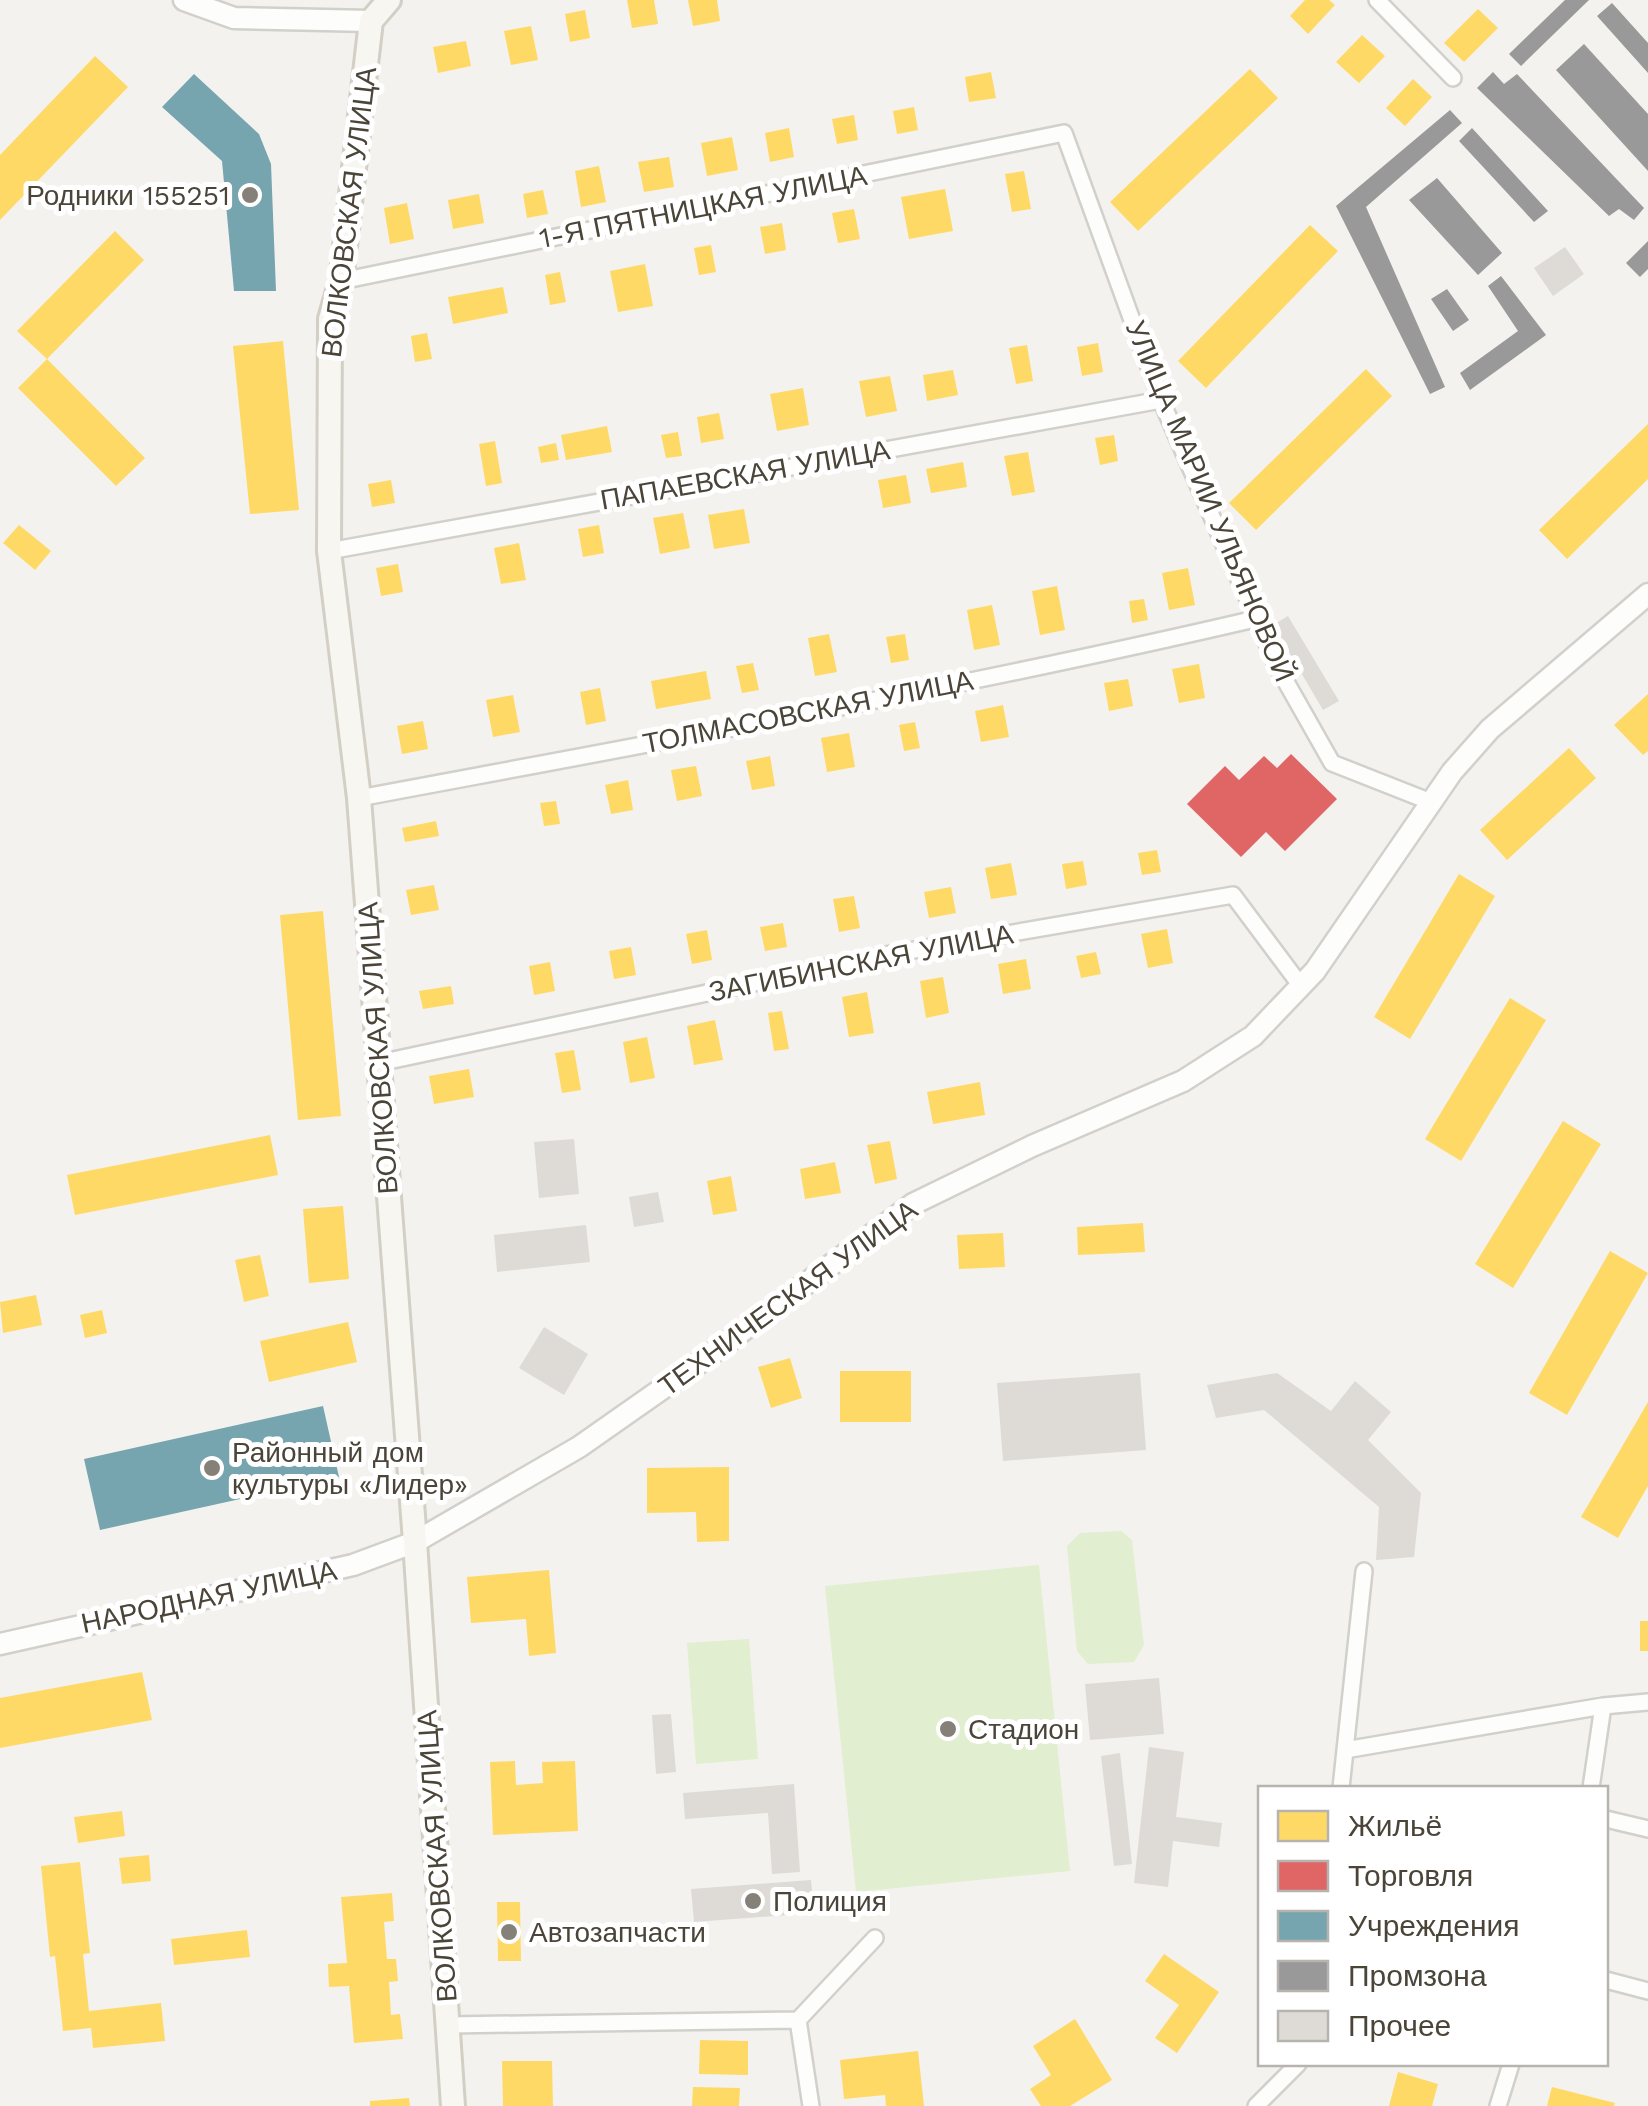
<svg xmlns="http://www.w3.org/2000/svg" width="1648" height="2106" font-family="'Work Sans',sans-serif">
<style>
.green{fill:#e1eecf}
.homes{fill:#ffd966}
.shops{fill:#e06666}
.public{fill:#76a5af}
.industry{fill:#999}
.building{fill:#dedbd6}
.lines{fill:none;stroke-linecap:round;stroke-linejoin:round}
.minor-casing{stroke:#d2d0cb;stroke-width:20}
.tertiary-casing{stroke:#d2d0cb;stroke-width:25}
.secondary-casing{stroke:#d3cfc5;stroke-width:28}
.minor{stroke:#fdfdfc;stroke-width:15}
.tertiary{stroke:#fdfdfc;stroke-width:20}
.secondary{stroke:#f7f6f1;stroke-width:22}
.poi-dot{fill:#868178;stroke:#fff;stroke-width:4}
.labels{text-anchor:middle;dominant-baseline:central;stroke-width:10;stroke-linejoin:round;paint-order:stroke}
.poi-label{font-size:28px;fill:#4b4439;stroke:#fff;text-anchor:start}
.street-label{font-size:28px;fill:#4b4439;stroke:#fff}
</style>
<rect width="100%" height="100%" fill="#f4f2ee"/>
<!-- green -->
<path class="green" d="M1121,1531L1132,1540L1144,1645L1134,1662L1088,1664L1077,1651L1067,1546L1080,1533Z
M1039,1565L1070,1871L856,1892L825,1586Z
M749,1639L758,1759L696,1764L687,1643Z"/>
<!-- homes -->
<path class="homes" d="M627,0H654L658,24L632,28Z
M688,0H717L720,21L693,26Z
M1305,0H1329L1335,5L1308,34L1290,16Z
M1478,9L1498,28L1464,62L1444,43Z
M585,10L590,38L570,42L565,14Z
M531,26L538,60L511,65L504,31Z
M1362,35L1385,56L1359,83L1336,62Z
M466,41L471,66L438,73L433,47Z
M95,56L128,87L0,220V155Z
M1250,69L1278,98L1138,231L1110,202Z
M991,72L996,98L969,102L965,77Z
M1413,79L1432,97L1405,126L1386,108Z
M914,107L918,130L897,134L893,111Z
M854,115L858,140L837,144L832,119Z
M789,128L794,157L770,162L765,133Z
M732,137L738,170L707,176L701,143Z
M669,157L674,187L644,192L638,162Z
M599,166L606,202L581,207L575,171Z
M1024,171L1031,209L1012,212L1005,174Z
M945,189L953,231L909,239L901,197Z
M543,190L548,214L527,218L523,194Z
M479,194L484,223L453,229L448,200Z
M407,203L414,239L390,244L384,208Z
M854,209L860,239L838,243L832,213Z
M782,223L786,250L765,254L760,227Z
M1310,225L1338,251L1206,388L1178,361Z
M115,231L144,260L47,359L17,331Z
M711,245L716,272L699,275L694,248Z
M645,264L653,306L618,312L610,271Z
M560,272L566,302L550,305L545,275Z
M503,287L508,313L453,324L448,297Z
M427,333L432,359L415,362L411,336Z
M283,341L299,510L250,514L233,346Z
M1098,343L1103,372L1082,376L1077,347Z
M1027,345L1033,381L1016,384L1009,348Z
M47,359L145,458L116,486L18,388Z
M1366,369L1392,396L1256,530L1229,503Z
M953,370L958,395L927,401L923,375Z
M890,376L897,411L866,417L859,381Z
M803,388L809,425L777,431L770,394Z
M719,413L724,439L701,443L697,417Z
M1648,424V479L1567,559L1539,530Z
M607,426L612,452L566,460L561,435Z
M678,432L682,456L666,458L661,435Z
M1114,435L1118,461L1100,465L1095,438Z
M495,441L502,483L486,486L479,444Z
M556,443L559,460L541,463L538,447Z
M1028,452L1035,492L1012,496L1004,456Z
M963,462L967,487L931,493L926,469Z
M906,475L911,503L883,508L878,480Z
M391,480L395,503L372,507L368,484Z
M744,509L750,543L714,549L708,515Z
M683,513L690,548L660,554L653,518Z
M19,525L51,551L35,570L3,543Z
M599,525L604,553L583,557L578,529Z
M519,543L526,580L501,584L494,548Z
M398,564L403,592L381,596L376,568Z
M1188,568L1195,605L1169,610L1162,573Z
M1057,586L1065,630L1040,635L1032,591Z
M1144,599L1148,620L1132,623L1129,601Z
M992,605L1000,645L974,650L967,610Z
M829,634L837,672L815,676L808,638Z
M905,634L909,660L891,663L886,637Z
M753,663L759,690L742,693L736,666Z
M1199,664L1205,698L1179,703L1172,669Z
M706,671L711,699L656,709L651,681Z
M1128,679L1133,706L1109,711L1104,683Z
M600,688L606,721L586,725L580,692Z
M1648,694V751L1643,755L1614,725Z
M513,695L520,732L493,737L486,700Z
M1003,705L1009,737L981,742L975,711Z
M423,721L428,749L402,754L397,726Z
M915,722L920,748L904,751L899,725Z
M849,733L855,767L827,772L821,738Z
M1569,748L1596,778L1507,860L1480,830Z
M770,756L775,786L752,790L746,761Z
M696,766L702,796L677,801L671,770Z
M628,780L633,810L611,814L605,785Z
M556,801L560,824L544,826L540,803Z
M436,821L439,836L405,842L402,828Z
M1157,850L1161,872L1142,875L1138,853Z
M1083,861L1087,885L1066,889L1062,864Z
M1011,863L1017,895L991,899L985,868Z
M1459,874L1495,896L1410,1039L1374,1017Z
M434,885L439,910L411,915L406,890Z
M951,887L956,913L929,918L924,892Z
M854,896L860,928L839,932L833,899Z
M323,911L341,1116L298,1120L280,915Z
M783,923L787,947L765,951L760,927Z
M1167,929L1173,963L1148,968L1141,934Z
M707,930L712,960L692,964L686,934Z
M631,947L636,975L614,979L609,951Z
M1096,952L1101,974L1081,978L1076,956Z
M1026,959L1031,989L1003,994L998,964Z
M550,962L555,991L534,995L529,966Z
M943,977L949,1013L926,1018L920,981Z
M451,986L454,1004L423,1009L419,991Z
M867,992L874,1033L849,1037L842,997Z
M1510,998L1546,1020L1461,1161L1425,1139Z
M782,1011L789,1049L774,1051L768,1013Z
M715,1020L723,1060L694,1065L687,1026Z
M647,1037L655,1078L630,1083L623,1042Z
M574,1050L581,1090L562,1093L555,1053Z
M469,1069L474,1097L434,1104L429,1076Z
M980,1082L985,1115L933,1124L927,1092Z
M1563,1121L1601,1144L1513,1288L1475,1264Z
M270,1135L278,1175L75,1215L67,1175Z
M890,1141L897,1179L875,1184L867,1145Z
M835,1162L841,1193L805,1199L800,1169Z
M731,1176L737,1211L713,1215L707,1181Z
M343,1206L349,1279L309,1283L303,1209Z
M1143,1223L1145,1252L1078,1255L1077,1227Z
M1003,1233L1005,1267L959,1269L957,1235Z
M1610,1251L1648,1273L1567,1415L1529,1393Z
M260,1255L269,1296L244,1302L235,1260Z
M36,1295L42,1325L3,1333L0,1302Z
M102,1310L107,1333L85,1338L80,1315Z
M348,1322L357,1362L269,1382L260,1341Z
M790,1358L802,1398L771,1408L758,1367Z
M840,1371H911V1422H840Z
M1648,1402V1486L1618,1538L1581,1517Z
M729,1467V1541L697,1542L696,1512L647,1513V1468Z
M549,1570L556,1653L529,1656L526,1619L471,1623L467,1577Z
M1640,1621H1648V1651H1640Z
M142,1672L152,1720L0,1748V1698Z
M515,1761L516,1785L543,1783L542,1762L575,1761L578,1831L493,1835L490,1762Z
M122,1811L125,1836L78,1843L74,1817Z
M149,1855L151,1881L122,1884L119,1858Z
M80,1862L90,1953L83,1954L89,2011L161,2003L165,2041L93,2048L91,2028L63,2031L55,1956L50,1957L41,1866Z
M392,1893L394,1921L384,1922L387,1959H396L398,1981L389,1982L391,2015L400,2014L403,2039L354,2043L349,1986L329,1987L328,1964L347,1963L341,1897Z
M497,1902H520L521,1961H498Z
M247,1930L250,1957L174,1965L171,1939Z
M1164,1954L1219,1992L1177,2053L1155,2038L1179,2005L1145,1981Z
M1075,2019L1112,2080L1070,2106H1041L1030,2089L1051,2075L1033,2046Z
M700,2040L748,2041V2075L699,2074Z
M918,2051L924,2106H886L885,2095L844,2099L840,2060Z
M502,2061H552L553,2106H503Z
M1398,2072L1438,2084L1432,2106H1389Z
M693,2087L740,2088L739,2106H692Z
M1552,2087L1615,2103L1614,2106H1547Z
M409,2098L410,2106H370V2101Z"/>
<!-- shops -->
<path class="shops" d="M1291,754L1337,799L1285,851L1266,832L1241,857L1187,804L1225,766L1239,780L1264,756L1277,768Z"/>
<!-- public -->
<path class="public" d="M194,74L259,134L271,164L276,291H234L222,161L162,107Z
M323,1406L339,1477L100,1530L84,1459Z"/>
<!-- industry -->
<path class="industry" d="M1565,0H1589L1521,66L1509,54Z
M1612,3L1648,43V73L1597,16Z
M1584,44L1648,114V171L1556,70Z
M1493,72L1504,84L1517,74L1644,208L1634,220L1619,209L1609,216L1477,88Z
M1450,110L1462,123L1366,207L1445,387L1430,394L1336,206Z
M1472,128L1548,211L1534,222L1459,141Z
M1437,178L1502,253L1478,275L1409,200Z
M1648,241V269L1640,277L1626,263Z
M1501,276L1546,335L1470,390L1460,373L1518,331L1488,286Z
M1447,289L1469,320L1453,331L1431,299Z"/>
<!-- building -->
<path class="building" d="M1565,247L1584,274L1553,296L1534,268Z
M1288,616L1339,701L1323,710L1273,625Z
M574,1139L579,1194L539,1198L534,1142Z
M658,1192L664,1222L634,1227L629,1197Z
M586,1225L590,1262L497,1272L494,1235Z
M544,1327L588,1354L564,1395L519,1368Z
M1140,1373L1146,1450L1003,1461L997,1383Z
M1277,1373L1331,1411L1355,1381L1391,1412L1368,1440L1421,1493L1414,1557L1376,1560L1379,1507L1264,1410L1216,1418L1207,1385Z
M1159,1678L1164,1734L1090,1740L1085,1684Z
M671,1714L676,1772L656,1774L652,1715Z
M1149,1747L1184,1752L1176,1817L1222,1823L1219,1847L1173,1841L1168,1887L1134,1883Z
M1120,1753L1132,1864L1114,1866L1101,1756Z
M794,1784L800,1872L772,1874L768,1813L685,1819L683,1793Z
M811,1880L814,1913L694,1922L691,1889Z"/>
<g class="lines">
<defs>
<path id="minor" d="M1377,0L1453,78
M341,281L1064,133L1161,400L1277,666L1332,763L1431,802
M329,551L1161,400
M359,798C658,742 959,688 1255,619
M379,1063L885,955L1233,895L1301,986
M1345,1750L1603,1706L1648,1702
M1341,1788L1364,1571
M1591,1788L1603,1706
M1606,1819L1648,1829
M1606,1980L1648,1991
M798,2020L811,2106
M448,2025L798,2020L875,1938
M1256,2106L1298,2064
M1498,2106L1511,2064"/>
<path id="tertiary" d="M184,0L234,18L371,21
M0,1644L353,1565L415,1542L579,1447L706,1358L913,1204L1032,1146L1183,1081L1253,1036L1315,971L1452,772L1490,729L1648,594"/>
<path id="secondary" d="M389,0L371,21L341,281L330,319L329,551L359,798L415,1542L453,2106"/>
</defs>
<!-- minor casing -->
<use href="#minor" class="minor-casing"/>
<!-- tertiary casing -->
<use href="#tertiary" class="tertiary-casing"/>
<!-- secondary casing -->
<use href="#secondary" class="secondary-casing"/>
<!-- minor -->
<use href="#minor" class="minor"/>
<!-- tertiary -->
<use href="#tertiary" class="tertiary"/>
<!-- secondary -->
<use href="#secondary" class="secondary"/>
</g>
<!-- markers -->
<g class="poi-dot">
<circle cx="250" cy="195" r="10"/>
<circle cx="212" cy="1468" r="10"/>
<circle cx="948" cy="1729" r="10"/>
<circle cx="753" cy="1901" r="10"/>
<circle cx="509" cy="1932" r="10"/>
</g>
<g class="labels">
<!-- poi labels -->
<g class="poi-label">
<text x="230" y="195" text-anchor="end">Родники 155251</text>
<text x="232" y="1452">Районный дом<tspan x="232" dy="32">культуры «Лидер»</tspan></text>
<text x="968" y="1729">Стадион</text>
<text x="773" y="1901">Полиция</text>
<text x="529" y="1932">Автозапчасти</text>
</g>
<!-- street labels -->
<g class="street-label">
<text transform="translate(703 207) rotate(-11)">1-Я ПЯТНИЦКАЯ УЛИЦА</text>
<text transform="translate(349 212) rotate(-83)">ВОЛКОВСКАЯ УЛИЦА</text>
<text transform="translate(745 475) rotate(-10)">ПАПАЕВСКАЯ УЛИЦА</text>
<text transform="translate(1210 501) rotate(67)">УЛИЦА МАРИИ УЛЬЯНОВОЙ</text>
<text transform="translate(808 712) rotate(-11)">ТОЛМАСОВСКАЯ УЛИЦА</text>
<text transform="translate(861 963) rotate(-11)">ЗАГИБИНСКАЯ УЛИЦА</text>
<text transform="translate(378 1048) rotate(-94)">ВОЛКОВСКАЯ УЛИЦА</text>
<text transform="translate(788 1298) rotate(-36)">ТЕХНИЧЕСКАЯ УЛИЦА</text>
<text transform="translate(209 1597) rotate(-12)">НАРОДНАЯ УЛИЦА</text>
<text transform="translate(437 1856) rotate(-94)">ВОЛКОВСКАЯ УЛИЦА</text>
</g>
</g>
<!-- legend -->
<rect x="1258" y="1786" width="350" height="280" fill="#ffffff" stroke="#b7b4b0" stroke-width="2.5"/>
<rect x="1278" y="1811" width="50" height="30" fill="#ffd966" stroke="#b7b4b0" stroke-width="2.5"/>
<text x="1348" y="1836" font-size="30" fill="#4b4439">Жильё</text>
<rect x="1278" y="1861" width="50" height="30" fill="#e06666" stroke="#b7b4b0" stroke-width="2.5"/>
<text x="1348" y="1886" font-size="30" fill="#4b4439">Торговля</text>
<rect x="1278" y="1911" width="50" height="30" fill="#76a5af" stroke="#b7b4b0" stroke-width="2.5"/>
<text x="1348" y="1936" font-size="30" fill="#4b4439">Учреждения</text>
<rect x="1278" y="1961" width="50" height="30" fill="#999999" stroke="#b7b4b0" stroke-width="2.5"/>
<text x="1348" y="1986" font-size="30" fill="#4b4439">Промзона</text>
<rect x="1278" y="2011" width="50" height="30" fill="#dedbd6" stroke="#b7b4b0" stroke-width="2.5"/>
<text x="1348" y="2036" font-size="30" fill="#4b4439">Прочее</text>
</svg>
